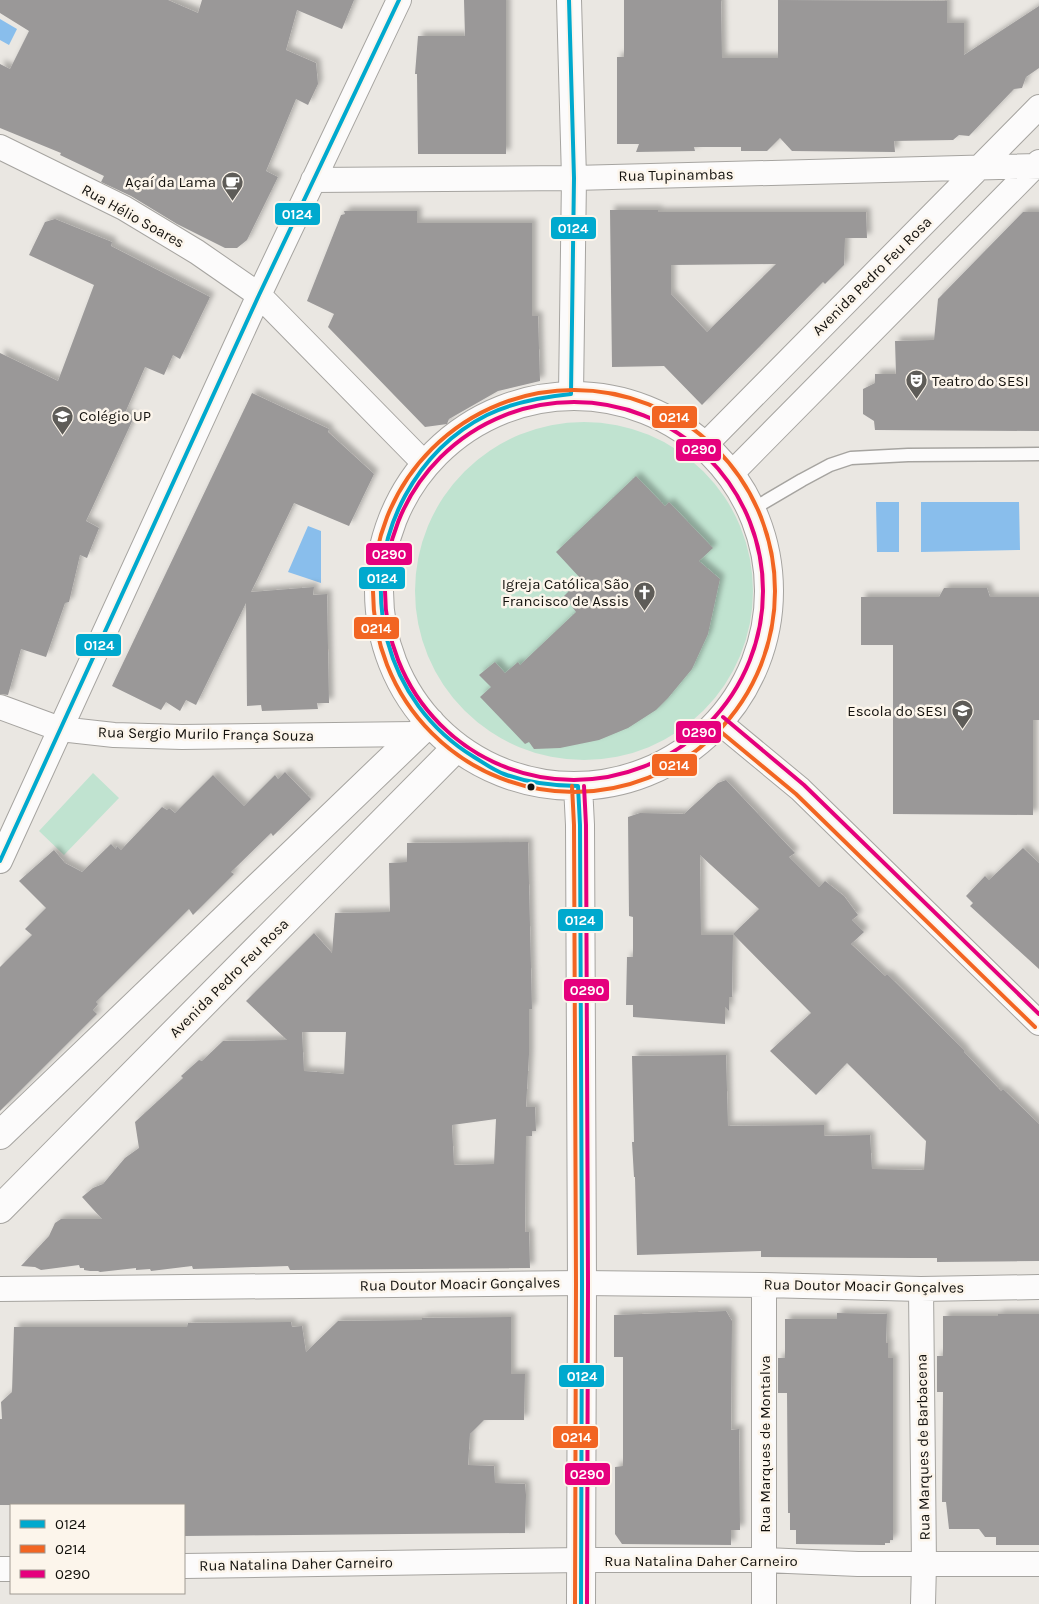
<svg xmlns="http://www.w3.org/2000/svg" width="1039" height="1604" font-family="Karla,sans-serif">
<style>
.green{fill:#c0e3d0}
.water{fill:#89beec}
.building{fill:#9a9898;fill-rule:evenodd;filter:url(#shadow)}
.lines{fill:none;stroke-linecap:round;stroke-linejoin:round}
.lane-casing{stroke:#a6a4a0;stroke-width:15}
.street-casing{stroke:#a6a4a0;stroke-width:26}
.secondary-casing{stroke:#a6a4a0;stroke-width:30}
.lane{stroke:#fcfbfb;stroke-width:12}
.street{stroke:#fcfbfb;stroke-width:24}
.secondary{stroke:#fcfbfb;stroke-width:28}
.bus-1-casing{stroke:#fcf5eb;stroke-width:8}
.bus-2-casing{stroke:#fcf5eb;stroke-width:8}
.bus-3-casing{stroke:#fcf5eb;stroke-width:8}
.bus-1{stroke:#00a9ce;stroke-width:4}
.bus-2{stroke:#f26522;stroke-width:4}
.bus-3{stroke:#e5007d;stroke-width:4}
.bus-dot{fill:#13110d;stroke:#fcf5eb;stroke-width:2}
.labels{text-anchor:middle;dominant-baseline:central;stroke-width:5;stroke-linejoin:round;paint-order:stroke}
.street-label{font-size:15px;fill:#13110d;stroke:#fcf5eb}
.poi-label{font-size:15px;fill:#13110d;stroke:#fcf5eb;text-anchor:end}
.line-badge{stroke:#fcf5eb;stroke-width:2}
.badge-label{font-size:14px;text-anchor:middle;font-weight:bold;fill:#fff}
</style>
<defs>
<filter id="shadow"><feDropShadow dx="4.5" dy="-4.5" stdDeviation="2.5" flood-color="#0004"/></filter>
</defs>
<rect width="100%" height="100%" fill="#eae7e2"/>
<!-- green -->
<path class="green" d="M415 591a169 169 0 1 1 338 0a169 169 0 1 1-338 0Z
M93,773L119,798L64,855L39,831Z"/>
<!-- water -->
<path class="water" d="M0,19L17,29L9,45L0,40Z
M876,502H899V552H877Z
M921,502H1019L1020,550L921,552Z
M308,526L321,531V583L288,572Z"/>
<!-- building -->
<path class="building" d="M0,0H168L198,13L202,0H354L342,29L297,10L286,50L316,63L318,84L308,105L296,99L266,171L278,177L247,240L237,248H225L177,224L131,196L101,182L104,176L60,155L61,153L0,128V64L10,69L29,31L0,13Z
M464,0H506V154H418L417,74H415L418,36H465Z
M624,0H721L722,58H778V0L947,1V23H964V55L1039,6V68L1026,77L1022,88L1014,89L969,136L959,135L953,140L894,141L895,152L792,151L780,138L767,151H741V147H694L695,151L636,152L639,144H617V57H624Z
M610,210H658V212H866L867,238H845L844,265L825,284L823,282L702,405L664,366L612,367ZM776,264L707,332L671,294V265Z
M344,211H417V223H532V316H538L540,381L498,391L449,419L447,424L425,427L328,327L334,314L307,301L341,215L345,214Z
M1023,212H1039V431L875,430L874,421L863,414V389L875,383V374H896L895,341L934,340L938,299Z
M55,219L112,242L111,246L210,297L180,359L173,355L164,375L145,367L125,413L134,417L86,521L99,528L87,558L80,555L69,602L65,603L46,657L21,649L8,695L0,694V353L58,381L94,285L29,255L45,222Z
M252,393L329,429L328,432L374,474L349,526L294,503L251,592L314,587L313,595L327,594L329,703H317L318,709L262,711L261,705L247,706L246,603L196,705L186,700L180,711L166,702L161,710L112,686Z
M636,476L665,506L669,502L713,548L699,561L720,579L708,634L692,669L668,698L656,710L628,728L599,740L560,748L534,749L529,742L525,744L480,697L491,687L479,675L495,662L505,673L518,662L520,665L576,612L564,596L581,579L556,552Z
M944,588H987L990,597H1039V720H1033V815L893,814V645H861V597H939Z
M285,772L311,799L273,836L271,833L231,872L234,874L193,915L189,909L96,1002L98,1004L93,1010L97,1014L0,1111V967L32,935L25,929L46,908L19,881L54,850L65,863L82,872L111,844L116,849L117,846L121,850L162,807L167,810L169,808L175,813L213,775L244,806L275,775L278,779Z
M726,780L795,853L789,857L819,887L825,881L844,896L858,915L852,920L864,932L851,944L885,976L887,974L965,1051L964,1052L1001,1091L1003,1089L1039,1124V1261L937,1262V1258H912L761,1257V1251L637,1255L635,1177H634L632,1142H634L632,1056L726,1055L728,1126L824,1125V1136L870,1135L872,1169L924,1170L926,1141L849,1065L847,1063L816,1095L770,1051L811,1013L733,934L759,909L700,855L701,935H733L732,997H729V1011L725,1007V1024L633,1017V1005H626L627,957H633V917L629,916L628,817L640,813L684,814L718,783Z
M528,842L532,1009H529V1054L526,1107H535L536,1131H532V1136H526L525,1232H529L530,1268L290,1270L288,1266L193,1269L192,1266L151,1271L150,1269L136,1270V1268L100,1272L98,1271H90L84,1270V1268H80L79,1265L41,1270L35,1267L21,1266L49,1236L55,1223L61,1219H102L82,1197L93,1188L103,1184L125,1158L139,1148L135,1122L183,1078L181,1076L199,1060L202,1061L223,1041L287,1040L246,1001L314,933L332,953L335,913L390,912L389,863L407,862V843ZM302,1032H346L344,1074L304,1071ZM496,1119L494,1164L454,1165L452,1125Z
M1023,848L1039,863V969L970,906L973,903L966,896L985,876L989,880Z
M726,1311L732,1321L731,1430L739,1429L740,1530H731V1545L622,1544L615,1534V1467L623,1466V1357H614V1315Z
M837,1313L887,1314L886,1343H888V1358H893V1540H890V1543H885V1545L796,1544V1530H790V1513H788L787,1393H778V1358H785V1319H837Z
M998,1314H1039V1545H996V1537H985L979,1529H949L946,1502H942L943,1392H937V1356H943V1316H998Z
M511,1317V1374H525L524,1420H484L470,1434L468,1465L494,1466L495,1483L525,1484L526,1495L525,1533L184,1536V1505H0V1419H2L1,1402L12,1392L14,1327H187L188,1323L291,1322L292,1327L302,1326L306,1352L338,1321L422,1320V1318Z"/>
<g class="lines">
<defs>
<path id="lane" d="M751,510L802,480L830,465L851,458L908,455L1039,454"/>
<path id="street" d="M569,0L574,178L571,394
M0,147L124,208L197,252L259,295L425,464
M313,180L574,178L1039,166
M705,445L1039,107
M731,474L1039,162
M0,707L60,729L114,735L182,737L416,734
M719,722L800,789L1039,1023
M0,861L259,295L399,0
M0,1289L582,1283L764,1285L921,1289L1039,1287
M921,1289L924,1564L923,1604
M184,1566L582,1560H765L858,1564H1039
M0,1569H11
M764,1604V1285"/>
<path id="secondary" d="M379 591a195 195 0 1 1 390 0a195 195 0 1 1-390 0Z
M578,786L580,825L582,1283L581,1604
M0,1135L430,722
M0,1209L457,747"/>
</defs>
<!-- lane casing -->
<use href="#lane" class="lane-casing"/>
<!-- street casing -->
<use href="#street" class="street-casing"/>
<!-- secondary casing -->
<use href="#secondary" class="secondary-casing"/>
<!-- lane -->
<use href="#lane" class="lane"/>
<!-- street -->
<use href="#street" class="street"/>
<!-- secondary -->
<use href="#secondary" class="secondary"/>
<defs>
<path id="bus-1" d="M569,0L574,178L571,394C542,397 513,402 487,415C451,433 424,461 405,496C355,588 385,703 474,757C484,763 493,770 504,774C528,783 553,786 578,786L580,825L582,1283L581,1604
M0,861L259,295L399,0"/>
<path id="bus-2" d="M373 591a201 201 0 1 1 402 0a201 201 0 1 1-402 0Z
M715,727L796,794L1035,1027
M572,786L574,825L576,1283L575,1604"/>
<path id="bus-3" d="M385 591a189 189 0 1 1 378 0a189 189 0 1 1-378 0Z
M723,717L804,785L1039,1014
M584,786L586,825L588,1283L587,1604"/>
</defs>
<!-- bus-1 casing -->
<use href="#bus-1" class="bus-1-casing"/>
<!-- bus-2 casing -->
<use href="#bus-2" class="bus-2-casing"/>
<!-- bus-3 casing -->
<use href="#bus-3" class="bus-3-casing"/>
<!-- bus-1 -->
<use href="#bus-1" class="bus-1"/>
<!-- bus-2 -->
<use href="#bus-2" class="bus-2"/>
<!-- bus-3 -->
<use href="#bus-3" class="bus-3"/>
</g>
<!-- icons -->
<defs>
<symbol id="cafe-pin" viewBox="-11 -11 22 30"><path d="M0 17L-7.5 6A9.5 9.5 0 1 1 7.5 6Z" fill="#5e5c58" stroke="#fcf5eb"/><path d="M-5.5-4.5H6V0H3Q3 3.5 0 3.5H-2.5Q-5.5 3.5-5.5 0ZM3-3.2v2h1.7v-2ZM-6 4.5H4V6H-6Z" fill="#fff"/></symbol>
<symbol id="theatre-pin" viewBox="-11 -11 22 30"><path d="M0 17L-7.5 6A9.5 9.5 0 1 1 7.5 6Z" fill="#5e5c58" stroke="#fcf5eb"/><path d="M-5-5.5Q0-4 5-5.5V0Q5 5 0 6Q-5 5-5 0ZM-3.3-2.5H-1v1.5H-3.3ZM1-2.5H3.3v1.5H1ZM-2.8 1Q0 5.5 2.8 1Z" fill="#fff"/></symbol>
<symbol id="school-pin" viewBox="-11 -11 22 30"><path d="M0 17L-7.5 6A9.5 9.5 0 1 1 7.5 6Z" fill="#5e5c58" stroke="#fcf5eb"/><path d="M0-5L7-2L0 1L-7-2ZM-4 1L0 2.5L4 1V4Q0 6-4 4Z" fill="#fff"/></symbol>
<symbol id="church-pin" viewBox="-11 -11 22 30"><path d="M0 17L-7.5 6A9.5 9.5 0 1 1 7.5 6Z" fill="#5e5c58" stroke="#fcf5eb"/><path d="M-1.2-6h2.4v3.5h3.3v2.4h-3.3V6h-2.4V-.1h-3.3v-2.4h3.3Z" fill="#fff"/></symbol>
</defs>
<g fill-rule="evenodd">
<use href="#cafe-pin" x="220" y="170" width="25" height="34"/>
<use href="#theatre-pin" x="904" y="368" width="25" height="34"/>
<use href="#school-pin" x="50" y="404" width="25" height="34"/>
<use href="#church-pin" x="632" y="580" width="25" height="34"/>
<use href="#school-pin" x="950" y="698" width="25" height="34"/>
</g>
<!-- markers -->
<circle class="bus-dot" cx="531" cy="787" r="4.5"/>
<g class="labels">
<!-- street labels -->
<g class="street-label">
<text transform="translate(676 175) rotate(-1)">Rua Tupinambas</text>
<text transform="translate(133 216) rotate(29)">Rua Hélio Soares</text>
<text transform="translate(872 276) rotate(-45)">Avenida Pedro Feu Rosa</text>
<text transform="translate(206 734) rotate(1)">Rua Sergio Murilo França Souza</text>
<text transform="translate(229 978) rotate(-45)">Avenida Pedro Feu Rosa</text>
<text transform="translate(460 1284) rotate(-1)">Rua Doutor Moacir Gonçalves</text>
<text transform="translate(864 1286) rotate(1)">Rua Doutor Moacir Gonçalves</text>
<text transform="translate(765 1444) rotate(-90)">Rua Marques de Montalva</text>
<text transform="translate(923 1447) rotate(-91)">Rua Marques de Barbacena</text>
<text x="701" y="1561">Rua Natalina Daher Carneiro</text>
<text transform="translate(296 1564) rotate(-1)">Rua Natalina Daher Carneiro</text>
</g>
<!-- poi labels -->
<g class="poi-label">
<text x="216" y="182">Açaí da Lama</text>
<text x="932" y="381" text-anchor="start">Teatro do SESI</text>
<text x="79" y="416" text-anchor="start">Colégio UP</text>
<text x="629" y="584">Igreja Católica São<tspan x="629" dy="17">Francisco de Assis</tspan></text>
<text x="947" y="711">Escola do SESI</text>
</g>
</g>
<g class="line-badge">
<rect x="274" y="202" width="47" height="24" rx="5" fill="#00a9ce"/>
<rect x="550" y="216" width="47" height="24" rx="5" fill="#00a9ce"/>
<rect x="651" y="405" width="47" height="24" rx="5" fill="#f26522"/>
<rect x="675" y="438" width="47" height="24" rx="5" fill="#e5007d"/>
<rect x="365" y="542" width="48" height="24" rx="5" fill="#e5007d"/>
<rect x="358" y="566" width="48" height="24" rx="5" fill="#00a9ce"/>
<rect x="353" y="616" width="47" height="24" rx="5" fill="#f26522"/>
<rect x="75" y="633" width="47" height="24" rx="5" fill="#00a9ce"/>
<rect x="675" y="720" width="47" height="24" rx="5" fill="#e5007d"/>
<rect x="651" y="753" width="47" height="24" rx="5" fill="#f26522"/>
<rect x="557" y="908" width="47" height="24" rx="5" fill="#00a9ce"/>
<rect x="563" y="978" width="47" height="24" rx="5" fill="#e5007d"/>
<rect x="558" y="1364" width="47" height="24" rx="5" fill="#00a9ce"/>
<rect x="552" y="1425" width="47" height="24" rx="5" fill="#f26522"/>
<rect x="564" y="1462" width="47" height="24" rx="5" fill="#e5007d"/>
</g>
<g class="badge-label">
<text x="297" y="219">0124</text>
<text x="573" y="233">0124</text>
<text x="674" y="422">0214</text>
<text x="699" y="454">0290</text>
<text x="389" y="559">0290</text>
<text x="382" y="583">0124</text>
<text x="376" y="633">0214</text>
<text x="99" y="650">0124</text>
<text x="699" y="737">0290</text>
<text x="674" y="770">0214</text>
<text x="580" y="925">0124</text>
<text x="587" y="995">0290</text>
<text x="582" y="1381">0124</text>
<text x="576" y="1442">0214</text>
<text x="587" y="1479">0290</text>
</g>
<!-- legend -->
<rect x="10" y="1504" width="175" height="90" fill="#fcf5eb" stroke="#9f9a92"/>
<rect x="20" y="1520" width="25" height="8" fill="#00a9ce" stroke="#9f9a92"/>
<text x="55" y="1529" font-size="15" fill="#13110d">0124</text>
<rect x="20" y="1545" width="25" height="8" fill="#f26522" stroke="#9f9a92"/>
<text x="55" y="1554" font-size="15" fill="#13110d">0214</text>
<rect x="20" y="1570" width="25" height="8" fill="#e5007d" stroke="#9f9a92"/>
<text x="55" y="1579" font-size="15" fill="#13110d">0290</text>
</svg>
